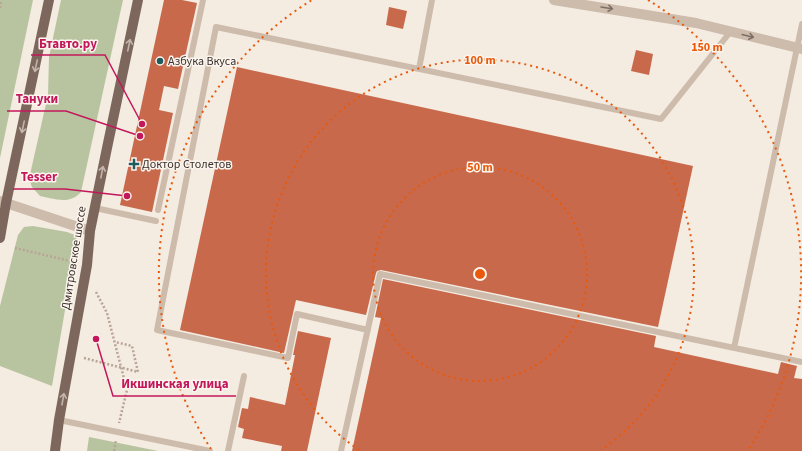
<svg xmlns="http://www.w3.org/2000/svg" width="802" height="451" font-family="'Source Sans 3',sans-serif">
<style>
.green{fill:#b8c4a0}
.building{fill:#c8694b}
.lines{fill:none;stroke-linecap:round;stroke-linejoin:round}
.path{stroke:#b9a596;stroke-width:2.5;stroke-dasharray:2 2;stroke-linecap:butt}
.service{stroke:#cdbbac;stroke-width:6}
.minor{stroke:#cdbbac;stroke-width:10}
.tertiary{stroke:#cdbbac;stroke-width:10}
.primary{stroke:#7d675c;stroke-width:10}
.oneway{stroke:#7d6f65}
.oneway2{stroke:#c2b5ac}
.ring{fill:none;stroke:#e8590c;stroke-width:2;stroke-dasharray:2 4}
.poi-dot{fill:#1f5a5e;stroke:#fbf5ee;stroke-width:1.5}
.labels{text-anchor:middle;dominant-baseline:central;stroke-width:3;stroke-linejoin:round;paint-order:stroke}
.poi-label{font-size:12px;fill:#3b302b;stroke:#fbf5ee;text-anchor:start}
.street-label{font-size:12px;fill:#3b302b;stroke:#fbf5ee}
.centre{fill:#e8590c;stroke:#fbf5ee;stroke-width:2}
.ring-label{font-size:12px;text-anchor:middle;font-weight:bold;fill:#e8590c;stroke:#fbf5ee;stroke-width:3;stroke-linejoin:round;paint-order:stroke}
.leader{fill:none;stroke:#c2185b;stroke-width:1.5}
.callout-dot{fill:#c2185b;stroke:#fbf5ee;stroke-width:1.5}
.callout-label{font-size:13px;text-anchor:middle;font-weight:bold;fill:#c2185b;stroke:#fbf5ee;stroke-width:3;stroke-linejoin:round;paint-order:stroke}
</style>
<rect width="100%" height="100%" fill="#f4ebe1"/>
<!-- green -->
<path class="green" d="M0,0H33L0,158Z
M61,0H123L81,192C70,205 54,199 40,196L32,187L29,179L48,95L49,57Z
M33,226L67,232L75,235L77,240L52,386L0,366V306L18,235L24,227Z
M89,437L158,451H87Z"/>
<!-- building -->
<path class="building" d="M164,0H182L197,3L178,89L164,86L159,110L173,113L152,212L120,205Z
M389,7L407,11L403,29L386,25Z
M636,50L653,54L649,75L631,71Z
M237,67L693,166L658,327L381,270L377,271L376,273L366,315L296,300L284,353L180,330Z
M383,279L656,336L654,347L778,374L781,362L797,366L794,378L802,379V451H352L381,318L375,317Z
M298,331L331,338L307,451H281L282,446L242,438L244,429L238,427L242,408L248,409L250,397L285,405L295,355H293Z"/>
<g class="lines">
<!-- path -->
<path class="path" d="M0,8L1,0
M15,248L70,261
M96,292L107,313L127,390L119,423
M84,358L138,372L132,346L115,342
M114,451L116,440"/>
<!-- service -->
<path class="service" d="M419,69L432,0
M95,208L156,221
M158,210L203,0
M368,330L297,314L288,358L157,330L216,27L661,119L731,31
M734,348L802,24
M59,420L210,451
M228,451L244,376
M341,451L380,274L802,362"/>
<!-- minor -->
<path class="minor" d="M0,201L90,231"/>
<!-- tertiary -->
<path class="tertiary" d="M554,0L696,23L802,49"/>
<!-- primary -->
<path class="primary" d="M0,238L6,203L49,0
M55,451L59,420L87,265L90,231L107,148L138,0"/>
</g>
<!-- one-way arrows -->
<defs><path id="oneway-shaft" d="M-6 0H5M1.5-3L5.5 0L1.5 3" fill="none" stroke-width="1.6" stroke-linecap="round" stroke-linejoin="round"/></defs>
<g class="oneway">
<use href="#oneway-shaft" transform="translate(607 8) rotate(9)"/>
<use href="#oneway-shaft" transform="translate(748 36) rotate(14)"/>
</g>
<g class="oneway2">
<use href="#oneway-shaft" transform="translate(129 45) rotate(-78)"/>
<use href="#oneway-shaft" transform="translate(36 66) rotate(102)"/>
<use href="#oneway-shaft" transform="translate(23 127) rotate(102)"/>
<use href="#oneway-shaft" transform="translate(102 172) rotate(-79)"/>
<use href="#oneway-shaft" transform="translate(63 399) rotate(-80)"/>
</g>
<!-- distance rings -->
<g class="ring">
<circle cx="480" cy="274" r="107"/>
<path d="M359 450A214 214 0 1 1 601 450"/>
<path d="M211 449A321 321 0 0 1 312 0M648 0A321 321 0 0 1 749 449"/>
</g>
<!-- markers -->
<g class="poi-dot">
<circle cx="160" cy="61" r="4"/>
<path d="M132 158h4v4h4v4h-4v4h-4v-4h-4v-4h4z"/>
</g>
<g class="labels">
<!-- poi labels -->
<g class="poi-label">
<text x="168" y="61">Азбука Вкуса</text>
<text x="142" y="164">Доктор Столетов</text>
</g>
<!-- street labels -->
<g class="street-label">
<text transform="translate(74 258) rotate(-81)">Дмитровское шоссе</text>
</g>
</g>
<circle cx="480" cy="274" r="6" class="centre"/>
<g class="ring-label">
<text x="707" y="51">150 m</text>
<text x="480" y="64">100 m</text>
<text x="480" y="171">50 m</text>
</g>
<!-- callouts -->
<path class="leader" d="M142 124L105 55H31M140 136L66 111H7M127 196L65 189H13M96 339L113 396H236"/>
<g class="callout-dot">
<circle cx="142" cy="124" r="4"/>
<circle cx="140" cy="136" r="4"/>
<circle cx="127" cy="196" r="4"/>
<circle cx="96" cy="339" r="4"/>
</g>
<g class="callout-label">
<text x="68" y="48">Бтавто.ру</text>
<text x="37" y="103">Тануки</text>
<text x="39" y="181">Tesser</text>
<text x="175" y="388">Икшинская улица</text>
</g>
</svg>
